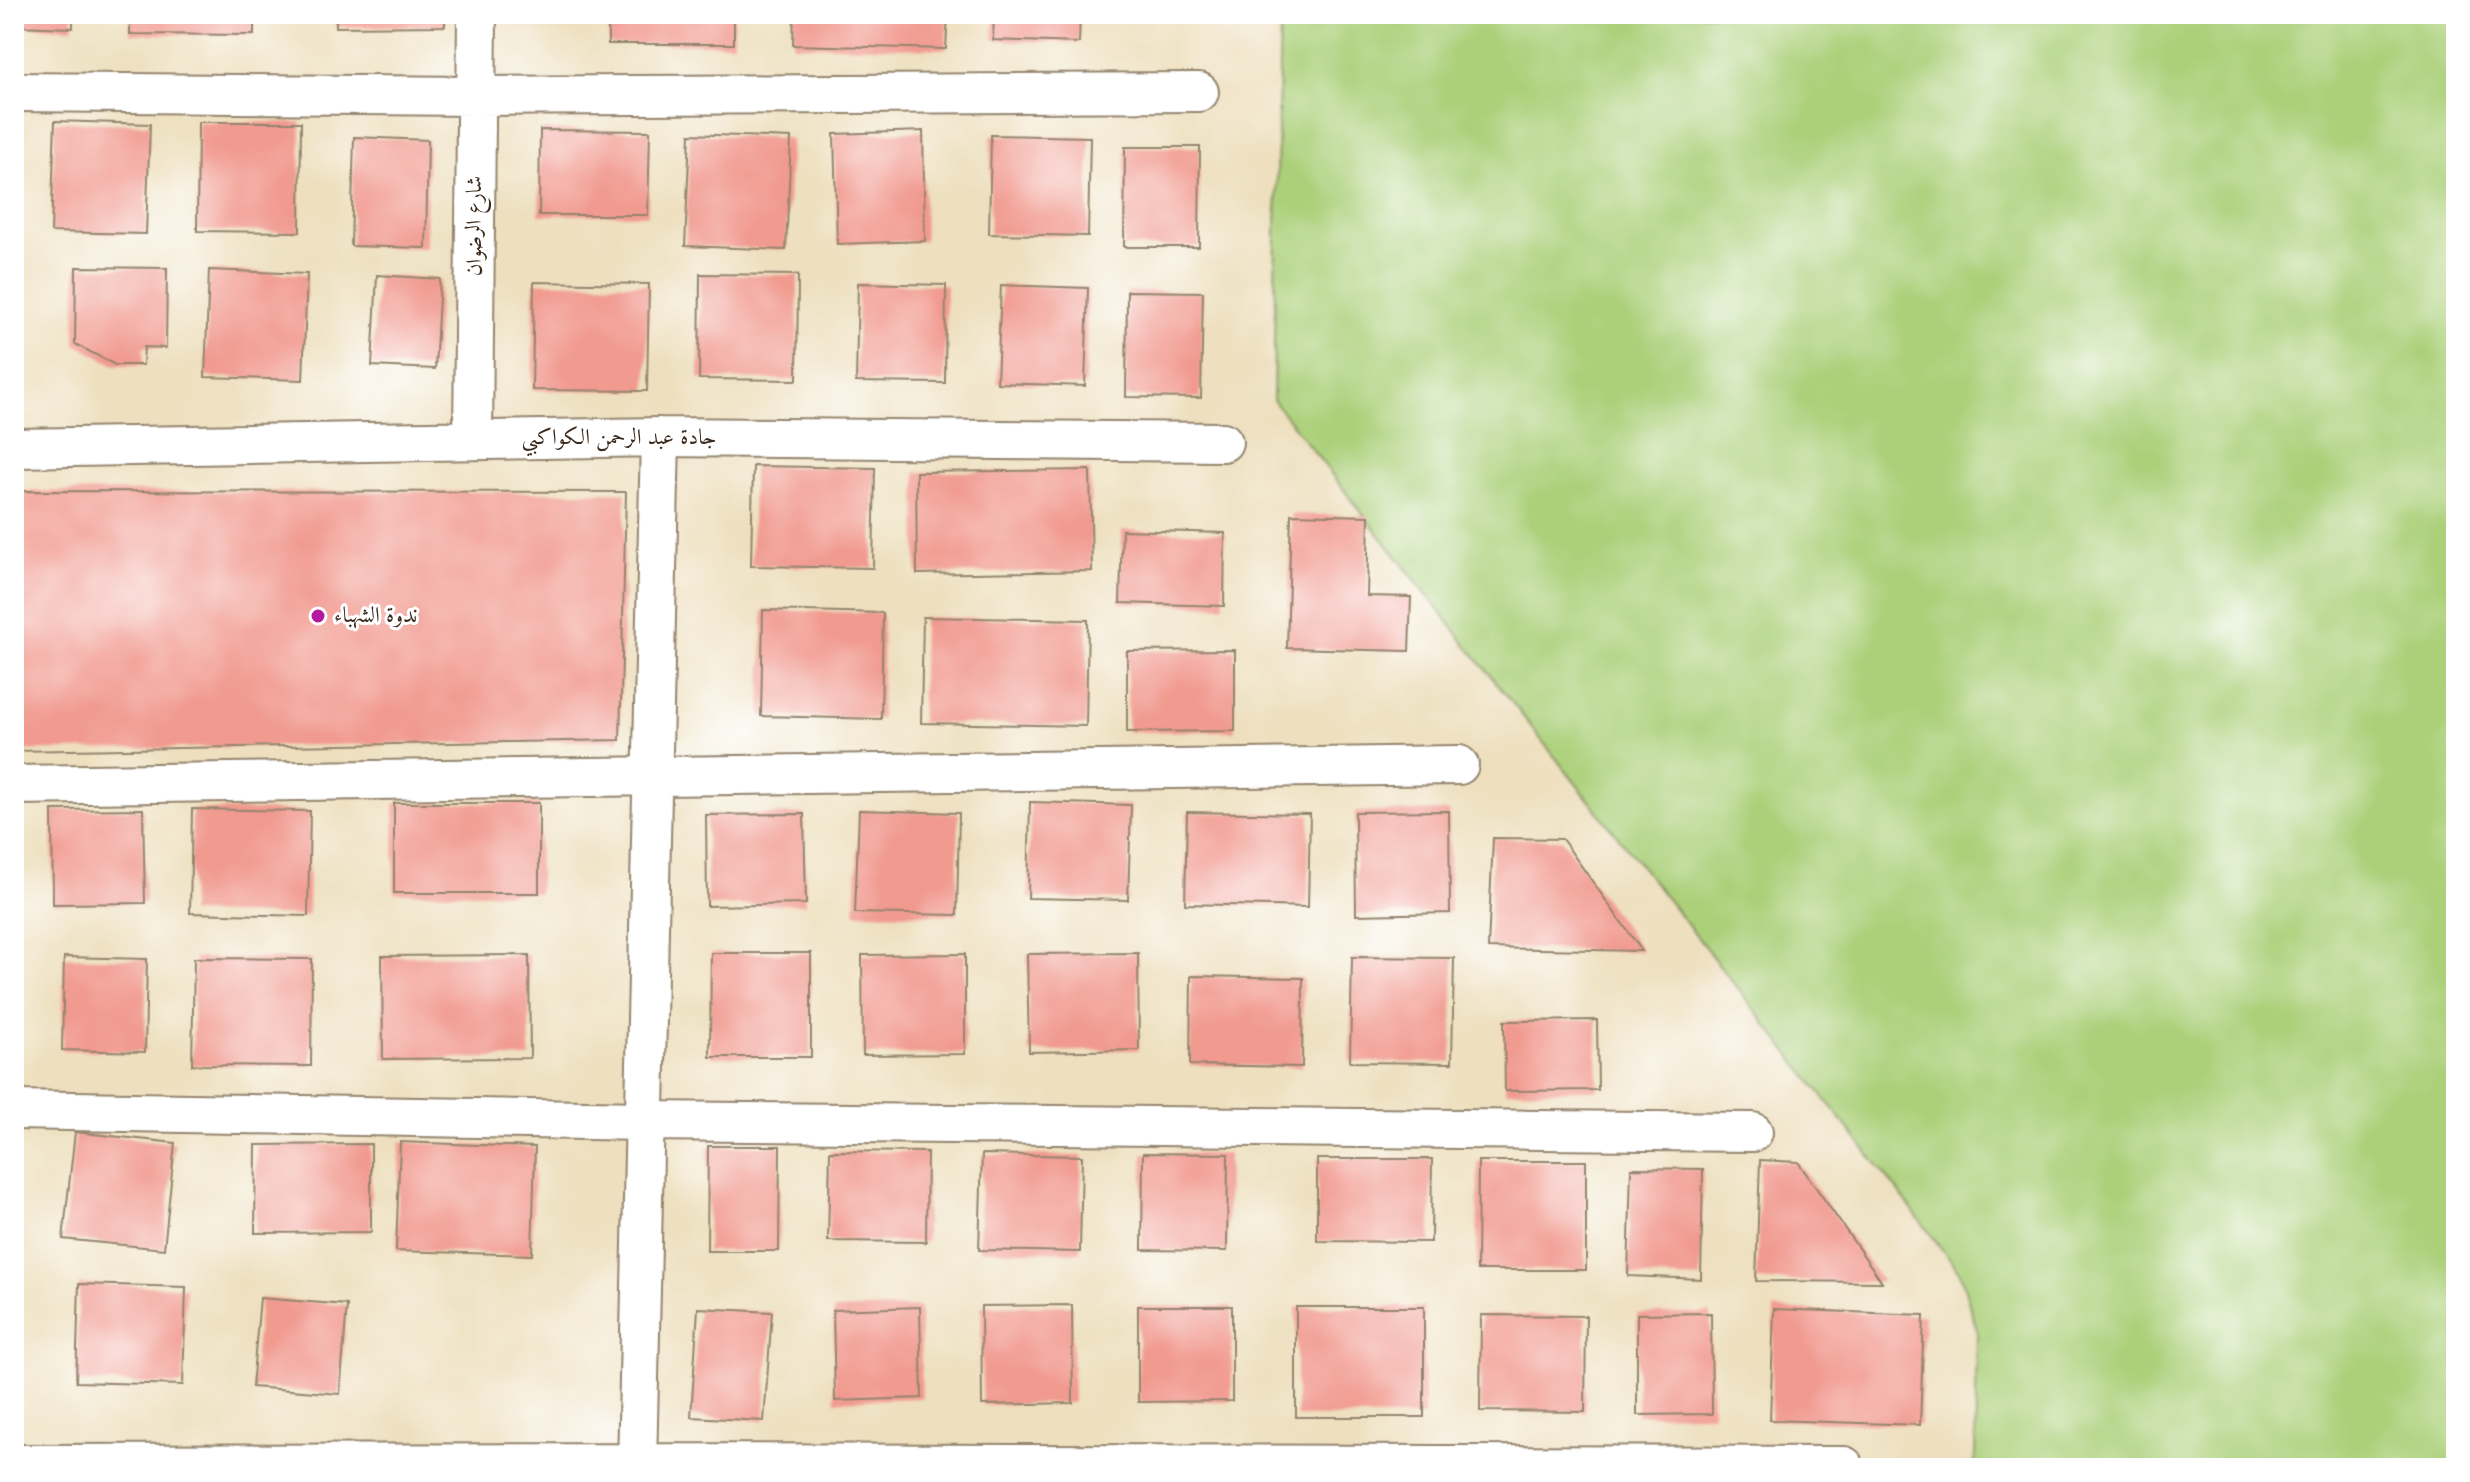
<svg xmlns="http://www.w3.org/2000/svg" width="2470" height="1482" font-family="'Old Standard TT',Amiri,serif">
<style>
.green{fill:#acd07a;stroke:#747d4c;stroke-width:2}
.building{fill:#f19a8f}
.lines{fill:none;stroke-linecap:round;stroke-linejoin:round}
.minor-casing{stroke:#94856e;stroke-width:42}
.minor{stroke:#fff;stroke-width:38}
.poi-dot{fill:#b5179e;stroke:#fff;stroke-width:3}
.labels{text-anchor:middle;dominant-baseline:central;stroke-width:6;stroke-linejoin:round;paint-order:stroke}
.street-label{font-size:22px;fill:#3b2a1e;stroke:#fff}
.poi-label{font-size:22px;fill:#3b2a1e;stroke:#fff;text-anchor:start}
</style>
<rect width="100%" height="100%" fill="#fff"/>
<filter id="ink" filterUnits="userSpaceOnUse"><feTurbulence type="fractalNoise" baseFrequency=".0125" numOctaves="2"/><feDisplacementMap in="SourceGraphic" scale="16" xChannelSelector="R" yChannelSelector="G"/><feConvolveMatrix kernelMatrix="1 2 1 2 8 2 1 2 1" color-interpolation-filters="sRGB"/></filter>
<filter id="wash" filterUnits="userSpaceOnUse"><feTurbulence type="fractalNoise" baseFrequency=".006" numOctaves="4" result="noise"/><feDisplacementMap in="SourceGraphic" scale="32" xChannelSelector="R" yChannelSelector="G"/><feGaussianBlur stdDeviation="1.8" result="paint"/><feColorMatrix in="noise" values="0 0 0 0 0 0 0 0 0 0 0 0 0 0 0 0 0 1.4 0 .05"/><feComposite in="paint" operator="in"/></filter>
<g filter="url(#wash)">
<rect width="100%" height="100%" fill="#eee0bf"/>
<!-- green -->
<path class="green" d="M1280,14H2456V1468H1975L1977,1330L1960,1273L1897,1190L1273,400Z"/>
<g id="blocks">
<!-- building -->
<path class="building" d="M14,14H73V28L14,26Z
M130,14H254V35L130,34Z
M336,14H445V26L336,27Z
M608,14H734V44H608Z
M794,14H948L946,49L793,45Z
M994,14H1080L1079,43L993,40Z
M55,121L150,124L146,234L51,232Z
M198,122H301L300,232L197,231Z
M540,130L650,131L648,215H539Z
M923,131L925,241L837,244L834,134Z
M690,134L791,138L786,250L685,246Z
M991,135L1090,137L1088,236L989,234Z
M354,137L428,140L426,248L351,246Z
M1125,147H1200L1199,247H1124Z
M76,267L167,268L166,348L144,347L143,365H115L75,344Z
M209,270L307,274L303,380L205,377Z
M700,274L798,275L797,380L699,379Z
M377,275L440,279L435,369L372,366Z
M534,282L649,284L647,391L532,390Z
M858,283L946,285L945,383L856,382Z
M1001,285L1088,288L1085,386L997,383Z
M1127,291L1203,292L1201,398L1126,397Z
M753,466L875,468L873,568L751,566Z
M1090,470L1092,571L917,574L916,472Z
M14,491L626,492L620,740L14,751Z
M1291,514L1369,516L1367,596L1411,597L1409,651L1287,648Z
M1122,530L1225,533L1224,606L1120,603Z
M763,610L883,613L881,719L761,716Z
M923,617L1088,620L1086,726L921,723Z
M1235,650V731L1127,732V651Z
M1030,802L1131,805L1128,900L1028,898Z
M394,803H539V893H394Z
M143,809L145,903L53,904L52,810Z
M192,809L310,811L308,916L190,913Z
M859,810L959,813L957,915L855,913Z
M1449,811L1450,913L1356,915L1355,812Z
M1187,812L1310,814L1308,907L1185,904Z
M804,814L806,904L707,906L706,815Z
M1493,838L1562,839L1642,951L1488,948Z
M711,953H811V1057H710Z
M1138,953L1139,1050L1029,1052L1027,954Z
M965,954V1054L863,1055L862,955Z
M529,955L530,1058L383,1059L382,956Z
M64,957L147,959L145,1052L62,1050Z
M1352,957L1454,958L1452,1063L1350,1062Z
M194,958L312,959L311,1066L192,1065Z
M1191,976L1303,978L1302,1067L1190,1065Z
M1597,1020L1598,1090L1505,1091L1504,1021Z
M75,1132L175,1143L164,1249L63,1239Z
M400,1142L535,1147L532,1255L396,1251Z
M371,1144V1232L255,1233L256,1145Z
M708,1146H780L779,1251H707Z
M830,1151L927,1152L926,1242L828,1241Z
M1143,1153L1228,1154L1227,1251L1142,1250Z
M982,1154L1082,1156L1080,1252L979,1250Z
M1317,1159H1432L1431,1242L1317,1241Z
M1760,1160L1798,1162L1882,1282L1756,1281Z
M1478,1161H1586V1270H1477Z
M1631,1168L1703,1169L1701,1279L1628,1276Z
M79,1284L186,1287L183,1385L76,1382Z
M260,1298L347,1305L340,1394L252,1387Z
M1072,1305L1073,1403L982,1405L981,1306Z
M1138,1306H1232V1401L1138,1402Z
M920,1307L922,1398L835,1401L833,1310Z
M1296,1307H1424V1417H1296Z
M698,1308L772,1312L764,1421L691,1417Z
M1774,1309L1924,1315L1920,1425L1770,1420Z
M1711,1313L1712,1414L1637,1415V1314Z
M1481,1315L1586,1316L1585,1412L1480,1411Z"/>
</g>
</g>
<g filter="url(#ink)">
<use href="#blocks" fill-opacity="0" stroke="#94856e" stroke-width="2"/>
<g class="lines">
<defs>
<path id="minor" d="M14,92L475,96L1199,92
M473,439L477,14
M14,448L660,437L1223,442
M14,785L1459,765
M14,1110L645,1121L1753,1132
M14,1464L637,1463L1844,1466
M637,1468L660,437"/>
</defs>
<!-- minor casing -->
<use href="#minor" class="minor-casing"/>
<!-- minor -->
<use href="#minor" class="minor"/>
</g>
</g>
<!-- markers -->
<circle class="poi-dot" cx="318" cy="616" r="8"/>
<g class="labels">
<!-- street labels -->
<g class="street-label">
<text transform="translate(475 226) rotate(-90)">شارع الرضوان</text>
<text x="619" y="438">جادة عبد الرحمن الكواكبي</text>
</g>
<!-- poi labels -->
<g class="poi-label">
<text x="334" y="616">ندوة الشهباء</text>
</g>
</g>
<!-- margin -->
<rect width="2470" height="1482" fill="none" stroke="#fff" stroke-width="48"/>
</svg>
